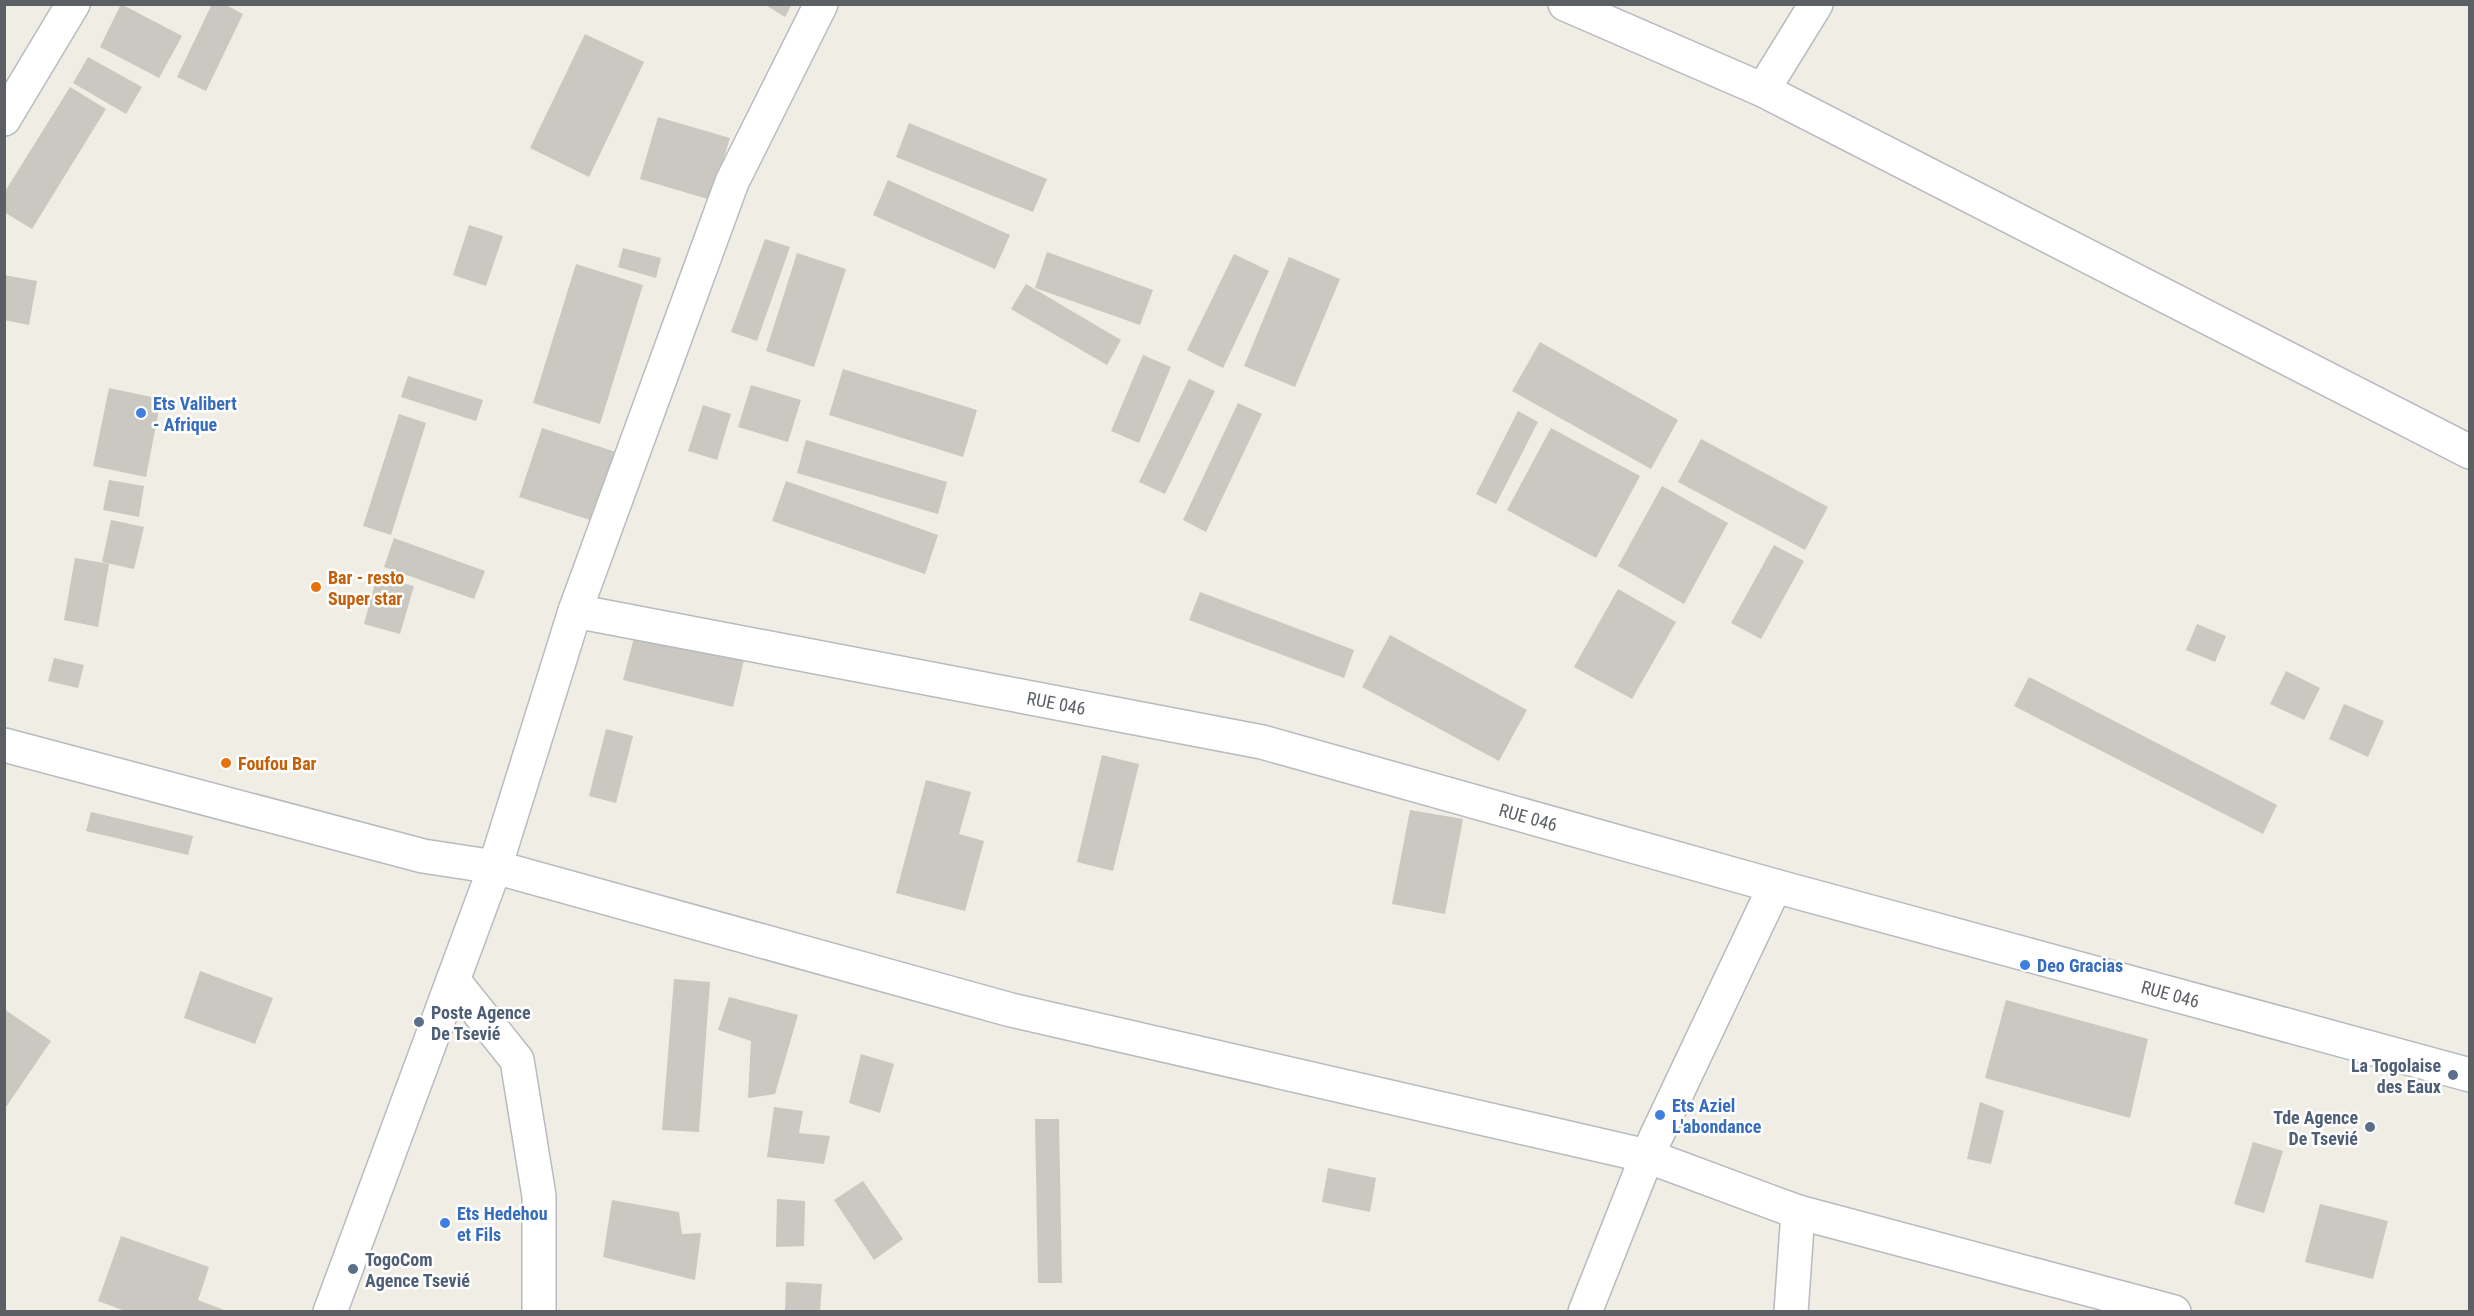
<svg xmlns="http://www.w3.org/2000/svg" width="2474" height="1316" font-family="'Roboto Condensed',sans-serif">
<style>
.building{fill:#cac8c1}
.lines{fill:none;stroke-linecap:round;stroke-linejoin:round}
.street-casing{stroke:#b7babf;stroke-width:36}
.secondary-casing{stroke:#b8bbc1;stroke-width:36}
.street{stroke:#fff;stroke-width:33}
.secondary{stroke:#fff;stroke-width:33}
.shop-dot{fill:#3f7fe0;stroke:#fff;stroke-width:2}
.food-dot{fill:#e8710a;stroke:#fff;stroke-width:2}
.service-dot{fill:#5c6f8a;stroke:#fff;stroke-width:2}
.labels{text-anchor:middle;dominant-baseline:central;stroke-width:5;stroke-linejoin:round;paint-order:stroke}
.shop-label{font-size:18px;font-weight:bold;fill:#366cbe;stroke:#fff;text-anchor:start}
.food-label{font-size:18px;font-weight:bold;fill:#c56008;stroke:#fff;text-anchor:start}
.street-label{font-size:18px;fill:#5c6065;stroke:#fff}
.service-label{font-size:18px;font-weight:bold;fill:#4e5e75;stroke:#fff;text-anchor:start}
</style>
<rect width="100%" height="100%" fill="#efede4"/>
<!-- building -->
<path class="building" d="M121,4L182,36L159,78L100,47Z
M212,4H224L243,14L206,91L177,77Z
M764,4H792L785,17Z
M585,34L644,62L589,177L530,148Z
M88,57L142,87L126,114L73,83Z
M70,87L106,109L32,229L4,212V193Z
M658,117L730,138L711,200L640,179Z
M909,123L1047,179L1033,212L896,157Z
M888,180L1010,235L995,269L873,215Z
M469,225L503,236L486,286L453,275Z
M765,239L790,247L757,341L731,332Z
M623,248L661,258L656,278L618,267Z
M1047,252L1153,290L1140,325L1035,288Z
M797,253L846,269L814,367L766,351Z
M1234,254L1269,271L1223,368L1187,350Z
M1289,257L1340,279L1295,387L1244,366Z
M576,264L643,285L600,424L533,403Z
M4,275L37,281L29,325L4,320Z
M1026,284L1121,340L1107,365L1011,309Z
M1540,342L1678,420L1651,469L1512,391Z
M1143,355L1171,367L1139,443L1111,431Z
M843,369L977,410L963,457L829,415Z
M408,376L483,400L476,421L401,397Z
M1189,379L1215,391L1165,494L1139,482Z
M751,385L801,400L788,442L738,427Z
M109,388L161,399L146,477L93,466Z
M1238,403L1262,414L1206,532L1183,520Z
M703,405L731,414L717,460L688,451Z
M1518,411L1538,422L1496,504L1476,494Z
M399,414L426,423L391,535L363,526Z
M542,428L616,452L593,521L519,497Z
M1551,428L1640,476L1596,558L1507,510Z
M1701,439L1828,507L1805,550L1678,482Z
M806,440L947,482L938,514L797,473Z
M109,480L144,486L139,517L103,510Z
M786,481L938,535L925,574L772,521Z
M1662,486L1728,523L1684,604L1618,566Z
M111,520L144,527L134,569L102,562Z
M394,538L485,571L474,599L384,567Z
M1774,545L1804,561L1761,639L1731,623Z
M75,558L109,564L98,627L64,620Z
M377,576L414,586L400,634L364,624Z
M1618,589L1676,622L1632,699L1574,667Z
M1200,592L1354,650L1344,678L1189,620Z
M2197,624L2226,636L2215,662L2186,650Z
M635,634L744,660L733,707L623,680Z
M1390,635L1527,710L1499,761L1362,687Z
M54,658L84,665L78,688L48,681Z
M2286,671L2320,688L2304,720L2270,704Z
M2029,677L2277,805L2263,834L2014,706Z
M2344,704L2384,721L2368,757L2329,739Z
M606,729L633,736L616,803L589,796Z
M1102,755L1139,764L1113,871L1077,862Z
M926,780L971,792L959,834L984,841L965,911L896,893Z
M1410,810L1463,819L1445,914L1392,904Z
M91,812L193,836L188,855L86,831Z
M200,971L273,998L255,1044L184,1018Z
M674,979L710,982L699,1132L662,1130Z
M729,997L798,1015L775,1094L748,1098L751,1041L718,1030Z
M2006,1000L2148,1039L2130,1118L1985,1078Z
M4,1009L51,1041L4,1110Z
M861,1054L894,1064L880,1113L849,1103Z
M1980,1102L2004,1111L1991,1164L1967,1159Z
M774,1107L803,1111L799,1133L830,1136L824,1164L767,1157Z
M1035,1119H1059L1062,1283H1038Z
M2253,1142L2283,1151L2264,1213L2234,1204Z
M1328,1168L1376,1178L1370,1212L1322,1202Z
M863,1181L903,1239L874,1260L834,1200Z
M777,1199L805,1201L804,1246L776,1247Z
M612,1200L679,1212L682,1234L701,1233L695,1280L603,1257Z
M2320,1204L2388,1221L2373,1279L2305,1262Z
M121,1236L209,1267L198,1300L229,1312H128L98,1301Z
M786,1282L822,1284L820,1312H785Z"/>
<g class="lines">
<defs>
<g id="street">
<path d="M1565,4L1763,90L2470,452"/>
<path d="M1763,90L1816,4"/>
<path d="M4,119L73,4"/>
<path id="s1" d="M575,611L1262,742L1775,886L2470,1075"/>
<path d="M4,745L423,856L495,867L1011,1010L1647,1156L1798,1212L2174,1312"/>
<path d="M453,980L517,1060L539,1196V1312"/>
<path d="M1585,1312L1647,1156L1775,886"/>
<path d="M1791,1312L1798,1212"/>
</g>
<path id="secondary" d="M330,1312L495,867L575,611L732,182L821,4"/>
</defs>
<!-- street casing -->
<use href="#street" class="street-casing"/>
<!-- secondary casing -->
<use href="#secondary" class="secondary-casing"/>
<!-- street -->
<use href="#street" class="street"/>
<!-- secondary -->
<use href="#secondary" class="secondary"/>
</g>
<!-- markers -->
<g class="shop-dot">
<circle cx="141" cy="413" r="6"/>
<circle cx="2025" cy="965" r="6"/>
<circle cx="1660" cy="1115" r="6"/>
<circle cx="445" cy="1223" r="6"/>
</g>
<g class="food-dot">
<circle cx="316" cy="587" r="6"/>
<circle cx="226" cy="763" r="6"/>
</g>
<g class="service-dot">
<circle cx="419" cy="1022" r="6"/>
<circle cx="2453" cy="1075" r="6"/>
<circle cx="2370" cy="1127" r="6"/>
<circle cx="353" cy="1269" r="6"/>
</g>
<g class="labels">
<!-- shop labels -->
<g class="shop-label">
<text x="153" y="403">Ets Valibert<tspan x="153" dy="21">- Afrique</tspan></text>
<text x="2037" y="965">Deo Gracias</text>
<text x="1672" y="1105">Ets Aziel<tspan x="1672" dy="21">L'abondance</tspan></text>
<text x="457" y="1213">Ets Hedehou<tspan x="457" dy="21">et Fils</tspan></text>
</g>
<!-- food labels -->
<g class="food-label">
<text x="328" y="577">Bar - resto<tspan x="328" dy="21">Super star</tspan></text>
<text x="238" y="763">Foufou Bar</text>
</g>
<!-- street labels -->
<g class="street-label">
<text stroke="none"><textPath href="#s1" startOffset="490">RUE 046</textPath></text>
<text stroke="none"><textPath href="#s1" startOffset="976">RUE 046</textPath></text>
<text stroke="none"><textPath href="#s1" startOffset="1642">RUE 046</textPath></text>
</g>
<!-- service labels -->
<g class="service-label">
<text x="431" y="1012">Poste Agence<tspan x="431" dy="21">De Tsevié</tspan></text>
<text x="2441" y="1065" text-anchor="end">La Togolaise<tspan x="2441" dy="21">des Eaux</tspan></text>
<text x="2358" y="1117" text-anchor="end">Tde Agence<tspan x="2358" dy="21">De Tsevié</tspan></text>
<text x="365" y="1259">TogoCom<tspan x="365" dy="21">Agence Tsevié</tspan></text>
</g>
</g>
<!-- border -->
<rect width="2474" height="1316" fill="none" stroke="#5c6065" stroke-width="12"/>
</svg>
